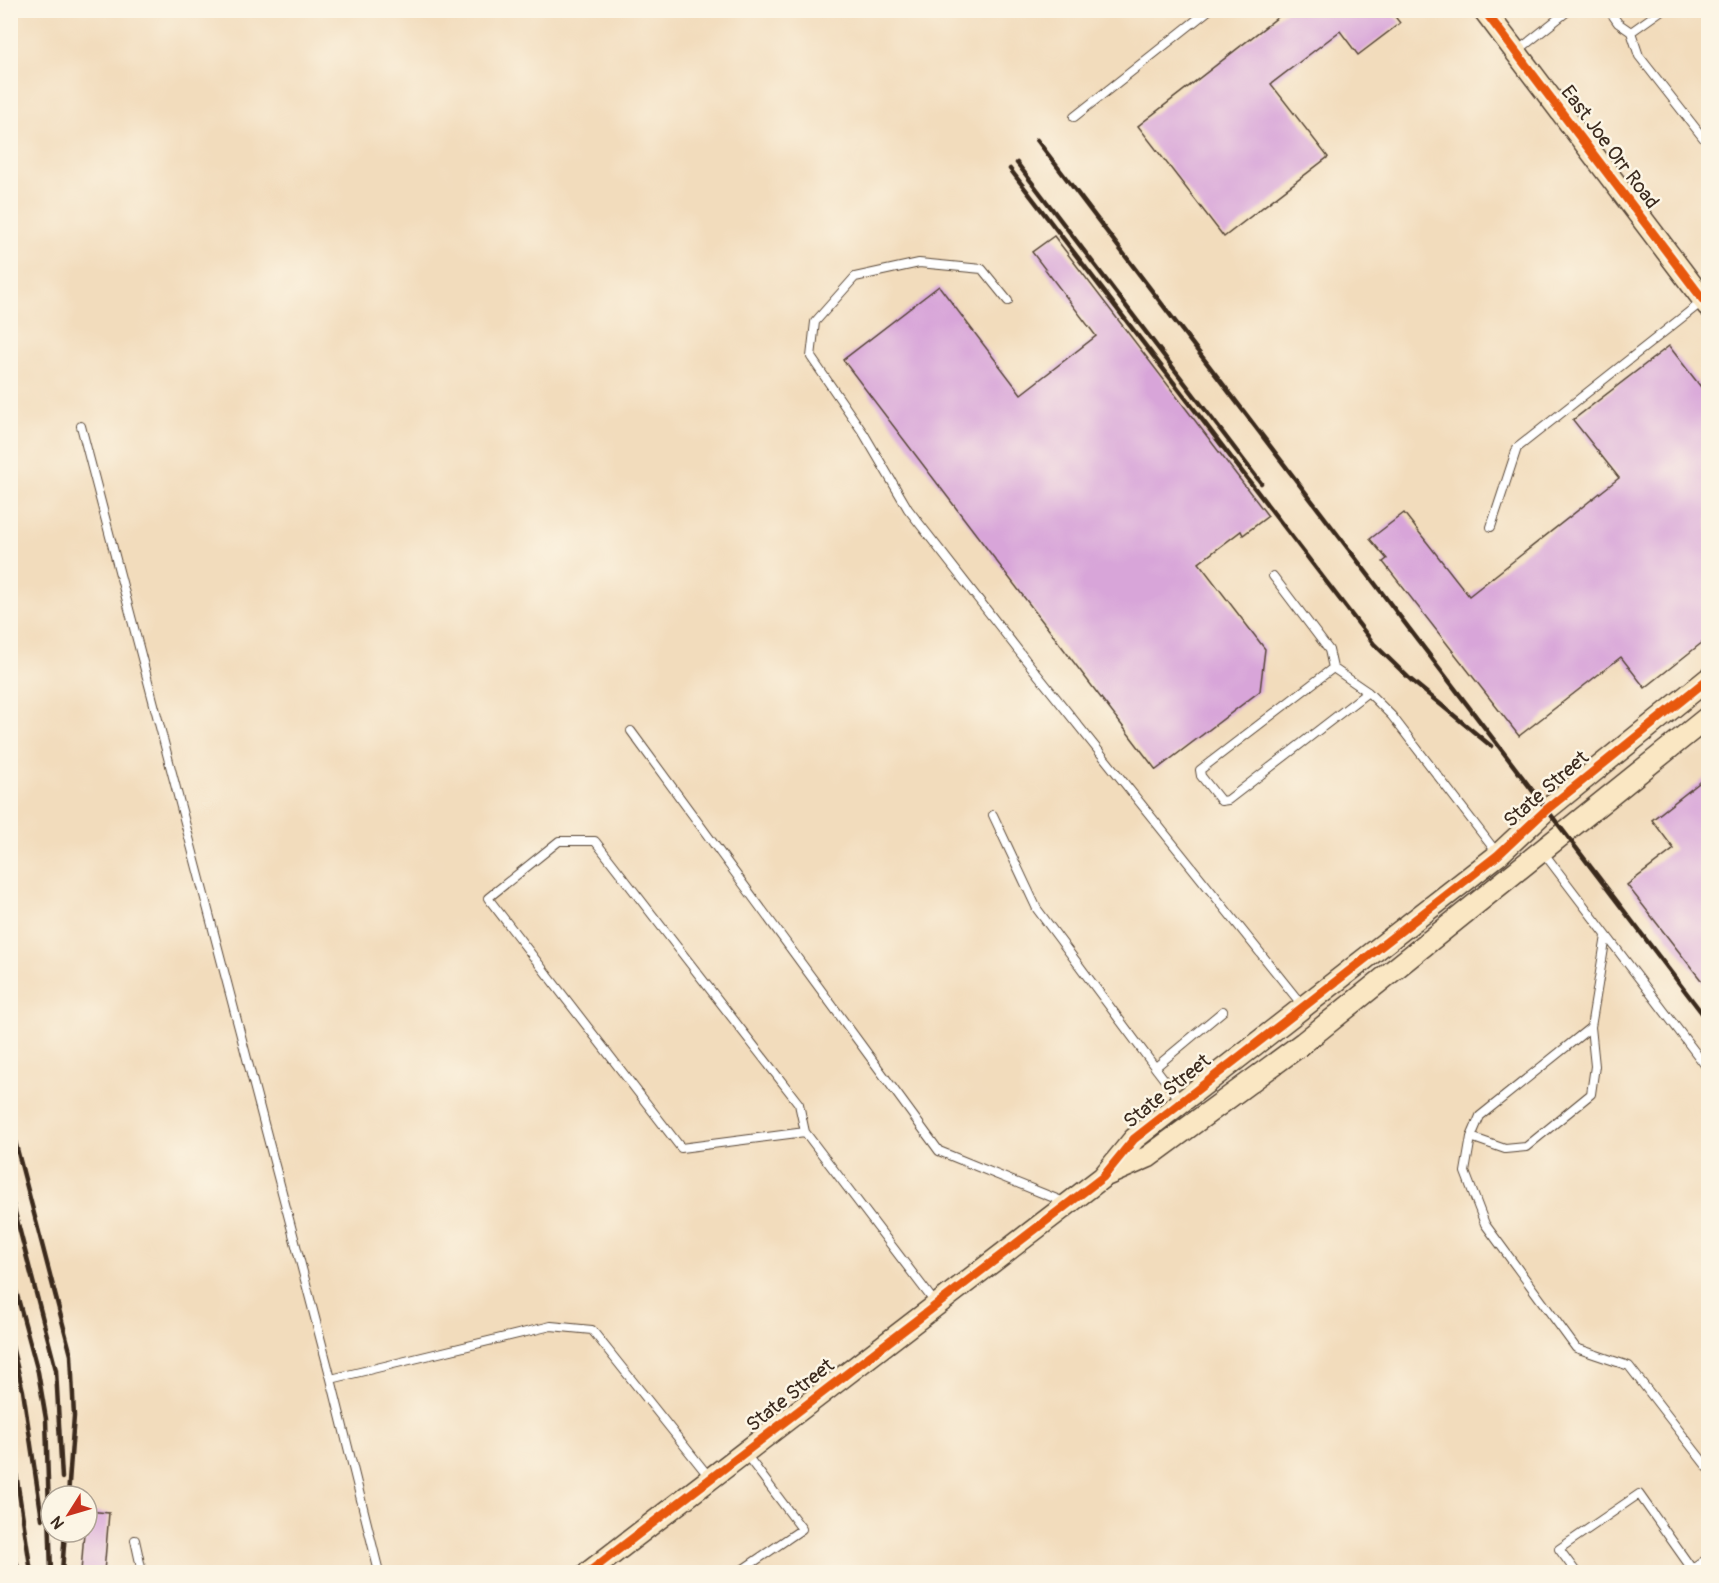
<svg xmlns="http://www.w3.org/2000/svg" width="1719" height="1583" font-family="Pangolin,sans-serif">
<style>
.building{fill:#d8a5d9}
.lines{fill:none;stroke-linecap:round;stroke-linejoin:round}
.lane-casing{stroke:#564536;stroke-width:10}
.secondary-casing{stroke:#564536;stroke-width:24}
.lane{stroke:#fff;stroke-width:8}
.secondary{stroke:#fae7c3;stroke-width:21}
.rail{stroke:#3b2a1e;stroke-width:4.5}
.cycleway-casing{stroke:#fcf5e5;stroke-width:13}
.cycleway{stroke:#e8590c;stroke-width:9}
.labels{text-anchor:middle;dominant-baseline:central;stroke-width:5;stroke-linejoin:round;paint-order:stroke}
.street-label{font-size:20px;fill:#3b2a1e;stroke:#fcf5e5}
</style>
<rect width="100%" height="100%" fill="#fcf5e5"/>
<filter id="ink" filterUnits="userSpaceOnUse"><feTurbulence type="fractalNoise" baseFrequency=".0167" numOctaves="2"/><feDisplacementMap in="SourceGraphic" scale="12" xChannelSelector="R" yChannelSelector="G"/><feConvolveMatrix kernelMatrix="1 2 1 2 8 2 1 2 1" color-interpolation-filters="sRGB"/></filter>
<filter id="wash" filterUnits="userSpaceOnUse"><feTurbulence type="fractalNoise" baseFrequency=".008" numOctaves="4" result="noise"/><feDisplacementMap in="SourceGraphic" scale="24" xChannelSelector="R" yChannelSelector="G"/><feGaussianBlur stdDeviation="1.35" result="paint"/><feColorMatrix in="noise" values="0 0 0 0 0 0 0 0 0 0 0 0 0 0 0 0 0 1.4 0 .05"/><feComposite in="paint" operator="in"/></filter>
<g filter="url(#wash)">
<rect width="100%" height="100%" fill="#f2dcbc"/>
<g id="blocks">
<!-- building -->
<path class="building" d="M1287,10H1390L1400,23L1358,55L1340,31L1271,84L1328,157L1224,237L1138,126Z
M1054,236L1268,516L1243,535L1241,531L1199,563L1265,649L1260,691L1156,770L843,360L939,286L1021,394L1096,336L1032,252Z
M1669,346L1708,396V638L1645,688L1621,657L1519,736L1383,562L1387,559L1370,539L1404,513L1469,596L1619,478L1573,420Z
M1708,776V989L1627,885L1674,849L1652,820Z
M87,1511L109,1513L104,1572H81L84,1532H87Z"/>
</g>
</g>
<g filter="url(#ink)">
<use href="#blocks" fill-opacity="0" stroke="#564536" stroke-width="1.5"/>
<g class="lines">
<defs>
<path id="lane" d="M1609,10L1618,23L1631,32L1662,10
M1631,32L1639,56L1708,144
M1516,52L1569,10
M1074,117L1209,10
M1008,301L982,269L919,263L855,277L815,322L811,357L864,434L908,509L1025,659L1302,1005
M81,426L331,1379L551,1326L592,1330L710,1478
M1491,527L1517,448L1703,301
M1273,576L1329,650L1333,668L1200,770L1201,776L1221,801L1228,800L1368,692L1392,716L1497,853
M1333,668L1368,692
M631,731L939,1151L1064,1202
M993,815L1037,909L1157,1070
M1543,852L1708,1069
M1606,936L1591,1027L1480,1116L1471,1137L1465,1172L1485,1224L1576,1348L1629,1366L1708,1468
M1180,1100L1157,1070V1066L1223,1011
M805,1132L681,1148L488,898L559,841H595L799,1104L805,1132L936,1304
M1471,1137L1505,1149L1526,1147L1591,1094L1595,1066L1591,1027
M331,1379L379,1572
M135,1540L142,1572
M739,1572L802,1529L745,1453
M1576,1572L1559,1549L1639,1494L1692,1569
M1688,1572L1708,1558"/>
<path id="secondary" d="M1484,10L1708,306
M1107,1175L1148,1157L1303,1043L1708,717
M589,1572L1103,1177L1134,1139L1498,855L1546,810L1708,679"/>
</defs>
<!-- lane casing -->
<use href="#lane" class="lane-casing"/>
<!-- secondary casing -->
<use href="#secondary" class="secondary-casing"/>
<!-- lane -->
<use href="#lane" class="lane"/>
<!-- secondary -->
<use href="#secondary" class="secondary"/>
<!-- rail -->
<path class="rail" d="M1037,140L1708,1021
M1017,163L1261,483
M1010,169L1374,644L1411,680L1491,746
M10,1122L71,1355L74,1416L68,1496
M10,1193L56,1370L62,1478
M10,1269L38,1372L46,1419L51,1572
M10,1338L23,1391L42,1519
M10,1433L31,1572
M10,1541L19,1572
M62,1572L65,1532"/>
<defs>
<path id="cycleway" d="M1484,10L1708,306
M589,1572L1103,1177L1134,1139L1498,855L1546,810L1708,679"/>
</defs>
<!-- cycleway casing -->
<use href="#cycleway" class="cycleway-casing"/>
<!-- cycleway -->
<use href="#cycleway" class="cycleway"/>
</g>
</g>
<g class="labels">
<!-- street labels -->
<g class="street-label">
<text transform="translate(1610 147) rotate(53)">East Joe Orr Road</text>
<text transform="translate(1546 789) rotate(-41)">State Street</text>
<text transform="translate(1167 1091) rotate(-39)">State Street</text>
<text transform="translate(790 1395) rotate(-38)">State Street</text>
</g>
</g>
<!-- margin -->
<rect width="1719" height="1583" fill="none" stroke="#fcf5e5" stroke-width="36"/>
<!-- north arrow -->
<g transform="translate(69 1514) rotate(233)"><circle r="28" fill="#fcf5e5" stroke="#afa495" stroke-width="1.5"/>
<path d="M0-4.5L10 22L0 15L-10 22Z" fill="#c8321e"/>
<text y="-9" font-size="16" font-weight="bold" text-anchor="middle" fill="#3b2a1e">N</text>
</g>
</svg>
